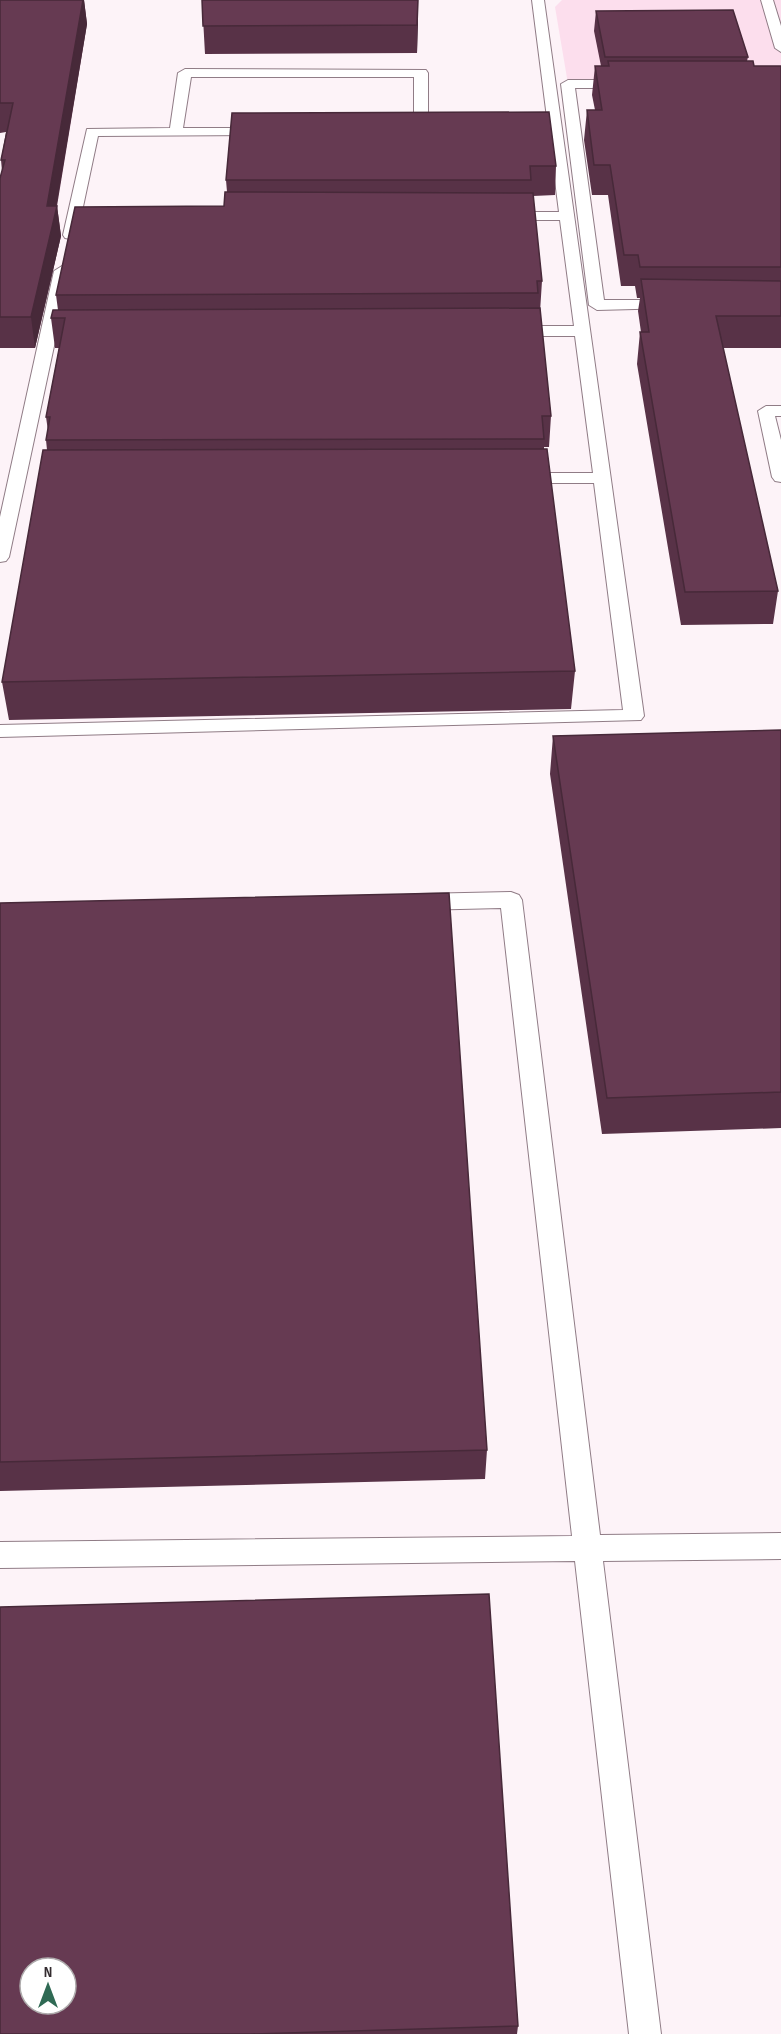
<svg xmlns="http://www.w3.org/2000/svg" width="781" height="2034" font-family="'Sofia Sans Condensed',sans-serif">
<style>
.green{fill:#fcdeed}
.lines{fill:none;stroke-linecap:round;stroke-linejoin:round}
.lane-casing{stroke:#907c86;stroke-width:2}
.lane{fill:#fff;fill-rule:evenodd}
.wall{fill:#583247}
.shaded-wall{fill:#472939}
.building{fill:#663a52;stroke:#472939;stroke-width:1.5;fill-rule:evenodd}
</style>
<rect width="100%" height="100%" fill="#fdf3f8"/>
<!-- green -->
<path class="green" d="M562,0H781V84H568L555,7Z"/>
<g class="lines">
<defs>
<path id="lane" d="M532,0H544L644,716L641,720L0,737V725L623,710L594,483H520L514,482L511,478L514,474L520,473H593L575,336H512L504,331L512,326H574L560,220H505L498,216L505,212H559Z
M761,0H773L781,26V52L775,48Z
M185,69L426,70L428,73V131L421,135L414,131V77H191L183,128H260L267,132L265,135L98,136L77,235L70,239L65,238L63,235L87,129L170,128L178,73Z
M568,80H624L631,84L624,88H575L604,300H668L673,302L676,305L673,308L597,310L589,305L561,84Z
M62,266L70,271L9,557L6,561L0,562V517L54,271Z
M766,406H781V416H775L781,440V482L775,481L772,477L758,411Z
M511,892L519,895L522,900L600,1535L781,1533V1559L603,1561L661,2034H629L575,1561L0,1568V1542L572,1536L501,908L419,910L411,907L408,902L411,897L419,894Z"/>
</defs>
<!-- lane casing -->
<use href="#lane" class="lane-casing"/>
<!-- lane -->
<use href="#lane" class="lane"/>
</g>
<!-- wall -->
<path class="wall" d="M0,0H84L87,24L57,206L61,236L35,348H0V178L2,171L1,160L6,132L0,133Z
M202,0H418L417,53L205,54Z
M596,11L748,57L747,61L754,66H781V348H723L778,591L773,624L681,625L637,364L640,332H641L638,311L640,298H637L635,286H621L608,195H592L584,140L587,110H595L592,95L595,66H601L594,31Z
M232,113L556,166L555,195L533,196L542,281L540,312L551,416L549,447H544V449L575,671L571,709L9,720L2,682L47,450L46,440L48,431L46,417L59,348H55L51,318L58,310L56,295L224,206L227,192L226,180Z
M781,730V1128L602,1134L550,774L553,736Z
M0,903L487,1450L485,1479L0,1491Z
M518,2026L517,2034H0Z"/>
<!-- shaded-wall -->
<path class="shaded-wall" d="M83,0H84L87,24L56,208L57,206L61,236L35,348L31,317L47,206Z
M418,0V24L417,53V25Z"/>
<!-- building -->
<path class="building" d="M0,0H83L47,206H57L31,317H0V178L5,160H1L13,103H0Z
M202,0H418L417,25L203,26Z
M733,10L748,57H605L596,11Z
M608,61H753L754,66H781V267H640L638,255H624L610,165H594L587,110H602L595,66H609Z
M549,112L556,166H530L531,180H226L232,113Z
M225,192L533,193L542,281H537L538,293L56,295L75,207L224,206Z
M641,279L781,281V316H716L778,591L685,592L640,332H649Z
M540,308L551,416H542L544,439L46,440L50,417H46L65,318H51L53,310Z
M547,449L575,671L2,682L43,450Z
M781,730V1092L607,1098L553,736Z
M449,893L487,1450L0,1462V903Z
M489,1594L518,2026L250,2034H0V1607ZM30,1968H66V2004H30Z"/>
<!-- north arrow -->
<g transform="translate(48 1986)"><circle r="28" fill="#ffffff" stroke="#aeabac" stroke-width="1.5"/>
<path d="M0-4.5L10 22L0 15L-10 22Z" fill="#2f6a54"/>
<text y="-9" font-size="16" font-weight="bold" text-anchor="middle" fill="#342c30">N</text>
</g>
</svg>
